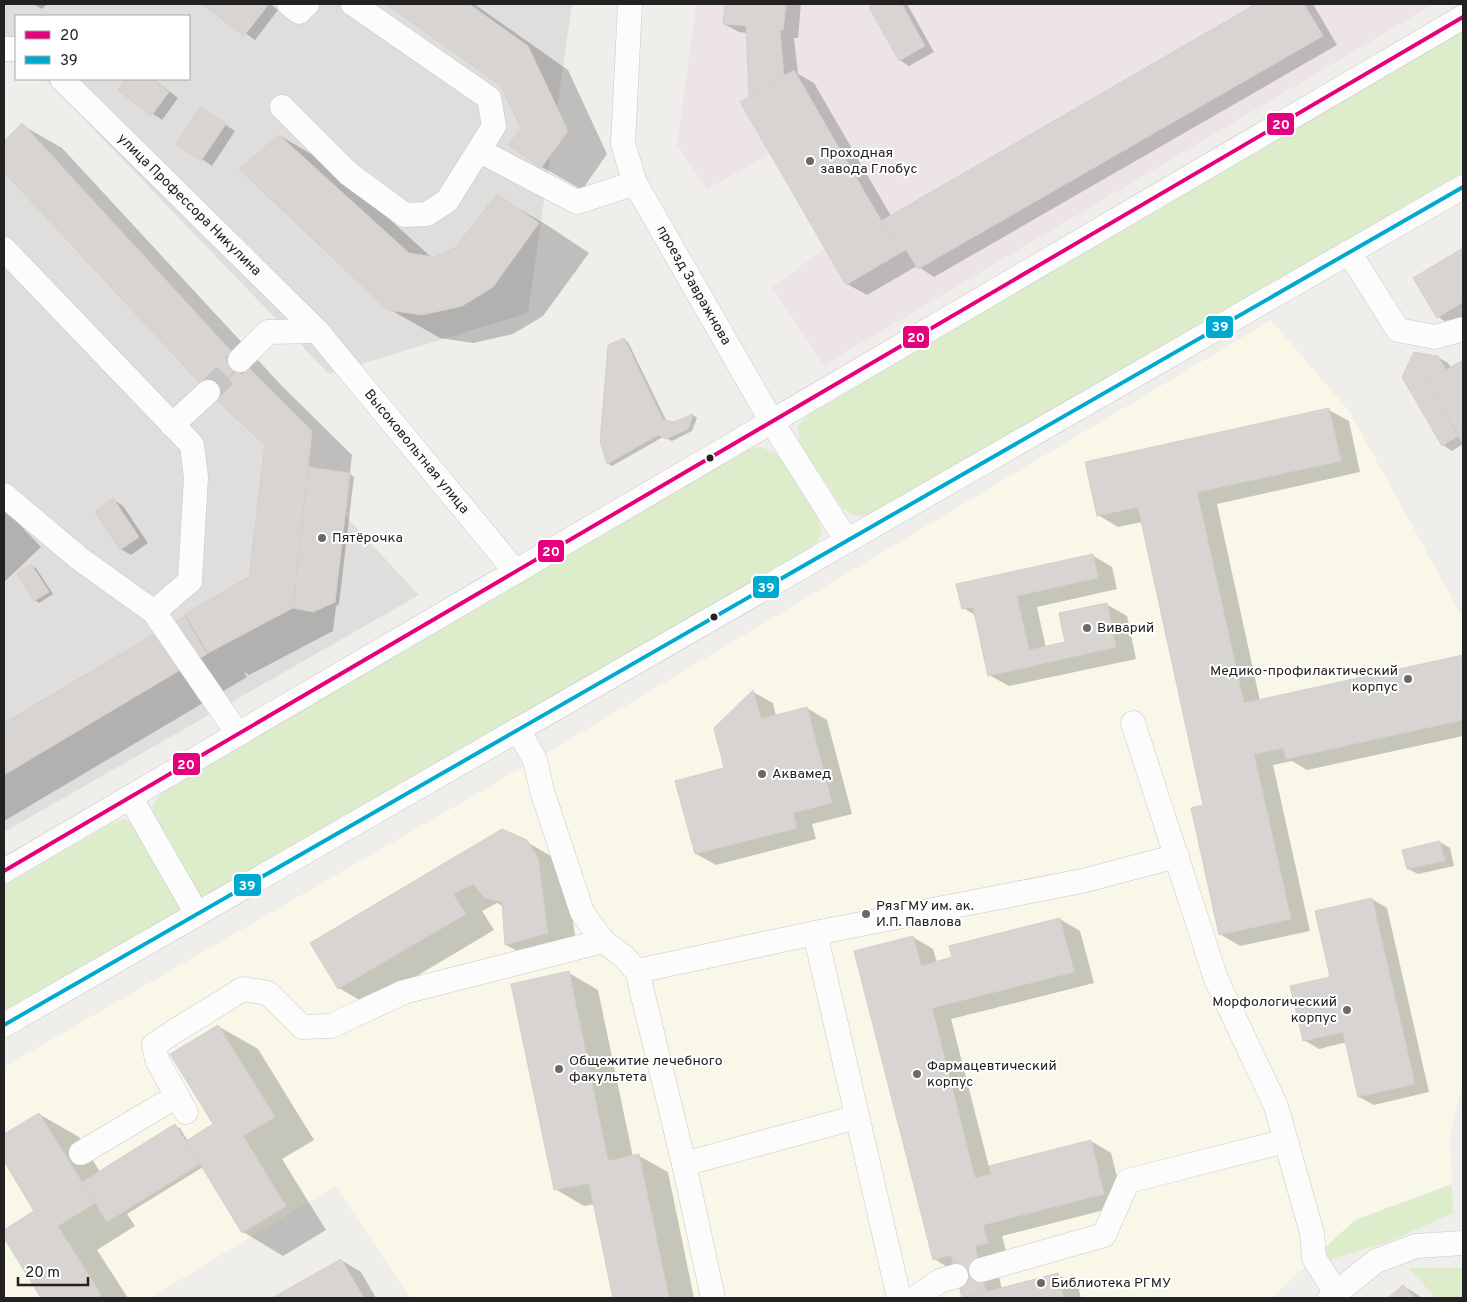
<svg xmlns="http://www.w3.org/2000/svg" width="1467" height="1302" font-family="Overpass,sans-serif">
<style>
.residential{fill:#dfdedc}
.industrial{fill:#ede4e9}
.education{fill:#f8f7e8}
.grass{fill:#ddeccb}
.shadow{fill:#0003}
.building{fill:#d7d4d2;stroke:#d3d0cc}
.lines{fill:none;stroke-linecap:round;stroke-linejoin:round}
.minor-tunnel{stroke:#c7c5c3;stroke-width:24;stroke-dasharray:24 12;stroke-linecap:butt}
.minor-casing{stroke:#c9c8c7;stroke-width:25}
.minor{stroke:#fdfcfc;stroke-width:24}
.bus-1-casing{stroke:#fff;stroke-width:8}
.bus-2-casing{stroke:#fff;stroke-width:8}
.bus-1{stroke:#e5007d;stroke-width:4}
.bus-2{stroke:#00a9ce;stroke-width:4}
.poi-dot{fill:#6a6968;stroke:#fff;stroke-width:2}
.bus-dot{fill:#222;stroke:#fff;stroke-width:2}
.labels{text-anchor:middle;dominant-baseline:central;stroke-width:4;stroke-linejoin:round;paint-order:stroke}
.poi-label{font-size:14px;fill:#222;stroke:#fff;text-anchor:start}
.street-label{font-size:14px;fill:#222;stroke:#fff}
.line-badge{stroke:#fff;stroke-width:2}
.badge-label{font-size:14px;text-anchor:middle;font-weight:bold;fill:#fff}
</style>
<rect width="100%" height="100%" fill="#f0eeeb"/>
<!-- residential -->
<path class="residential" d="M4,4H572L528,313L329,374L45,79H189V16H16V49L4,36Z
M4,151L419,595L4,832Z"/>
<!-- industrial -->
<path class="industrial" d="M696,4H1434L824,365L772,287L841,237L783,147L707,189L677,145Z"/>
<!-- education -->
<path class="education" d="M1271,320L1349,411L1463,618V1082L1450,1135L1452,1184L1355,1220L1271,1298H410L335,1186L150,1298H4V1067L535,760Z"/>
<!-- grass -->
<path class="grass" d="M1463,30V173L868,516H855L843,509L799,442L798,426L809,413Z
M761,447L776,453L784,464L817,516L822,532L817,542L801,554L200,899L154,824L153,804L164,790L746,451Z
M125,819L139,825L180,907L176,919L4,1017V886L110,824Z
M1452,1184L1453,1213L1388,1242L1319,1263L1314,1258L1355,1220Z
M1408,1268H1463V1298H1436Z"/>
<!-- shadow -->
<path class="shadow" d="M33,4H47L42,9Z
M204,4H270L278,10L255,40Z
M388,4H474L568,70L607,154L582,190L542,167L502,85Z
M726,4H801L798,38H794L798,74L814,83L891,216L1257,4H1313L1337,45L934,277L917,266L867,295L847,284L750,95L747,33L739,32L724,24Z
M878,4H907L934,52L909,66L900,60L871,7Z
M128,79H153L178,98L162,120L119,90Z
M211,115L235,131L212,166L178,143Z
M22,125L62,148L282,386L352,455L350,474L354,477L339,604L336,606L333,631L249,675L244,672L247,677L4,821V724L250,578L266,445L212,394L4,170V143Z
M280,136L330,165L431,257L435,258L457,248L497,196L547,225L589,253L543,316L513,334L473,343L440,338L389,309Z
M1463,249V332L1438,317L1414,278Z
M624,339L628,342L667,422L674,423L693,415L697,418L692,431L672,441L663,437L612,466L608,463Z
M1438,357L1448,363L1451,368L1463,361V444L1452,451L1443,445L1404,377Z
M1329,410L1349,421L1360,472L1217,504L1260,701L1463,656V736L1307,770L1292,761L1273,765L1310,931L1240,946L1220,934L1204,806L1142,522L1118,527L1098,515Z
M114,500L123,506L148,543L131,555L121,549Z
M4,508L41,547L4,582Z
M1092,555L1112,567L1117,589L1037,607L1046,648L1067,643L1106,604L1127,616L1136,659L1009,686L989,675L977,616L963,608Z
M31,566L36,568L53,594L39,603L35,600Z
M753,692L773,703L776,716L807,708L827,720L852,814L812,824L816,839L716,865L696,854Z
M527,842L556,859L566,875L577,949L535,961L506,945L504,907L497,903L482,911L494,930L368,1005L339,988L311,943Z
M1440,842L1450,848L1454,866L1418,874L1408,869Z
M1372,899L1387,908L1429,1092L1374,1105L1359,1097L1347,1042L1319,1049L1304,1040L1332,978Z
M1060,919L1080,931L1094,983L951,1019L989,1167L1091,1141L1111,1153L1124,1205L1002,1236L1007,1254L994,1257L1002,1289L1058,1275L1078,1286L1081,1298H963L956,1270L954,1271L934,1259L913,937L933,949L937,963Z
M569,973L598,990L633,1157L639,1156L668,1172L694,1298H614L595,1204L584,1206L555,1189Z
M218,1026L258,1049L314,1140L282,1159L326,1230L283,1256L243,1232L203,1167L127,1214L135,1226L97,1250L128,1298H43L4,1235V1231L36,1211L4,1159V1136L39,1114L79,1137L100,1172L175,1126L180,1128L188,1141L214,1124Z
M341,1260L361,1272L376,1298H275Z
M1403,1286L1418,1295L1421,1298H1390Z"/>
<!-- building -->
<path class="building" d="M202,4H269L244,36Z
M386,4H469L528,46L568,131L541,168L509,145L521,128L501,86Z
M725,4H786L783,30H780L784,76L749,96L746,26L723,24Z
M875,4H902L925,46L899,61L869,7Z
M1256,4H1304L1323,36L918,269L906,250L900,253L881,221Z
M794,70L900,253L846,285L740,102Z
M126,79H152L169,92L151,116L118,90Z
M200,107L226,124L201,161L176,144Z
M22,123L242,363L211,395L4,172V141Z
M279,135L409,253L435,257L456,247L497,194L539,223L493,287L462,306L422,315L388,310L239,169Z
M1463,248V302L1437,318L1413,278Z
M624,338L663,420L674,422L693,414L688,429L666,439L658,435L607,464L600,442L608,345Z
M1414,352L1438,356L1446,370L1427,381L1458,436L1442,446L1402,377Z
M1463,360V444L1427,381Z
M244,363L312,431L293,608L208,653L185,614L249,577L265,445L212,396Z
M1329,408L1341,461L1197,492L1244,703L1463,655V720L1286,759L1283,748L1254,754L1291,919L1219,935L1191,808L1203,805L1138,507L1097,516L1085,462Z
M308,467L350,473L335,602L313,612L293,608Z
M113,498L139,537L120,550L95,512Z
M1093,554L1098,578L1017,596L1029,650L1065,642L1059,613L1107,603L1116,647L988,676L973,607L962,609L956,584Z
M31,564L49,592L34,601L17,573Z
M185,616L207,654L4,775V723Z
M753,690L761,719L807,707L832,803L793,813L797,828L695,854L675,781L724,768L714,728Z
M502,829L527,840L538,858L548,933L505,945L502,902L485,898L473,884L453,894L466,914L338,989L310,943Z
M1440,841L1445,861L1407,869L1402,850Z
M1372,898L1415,1084L1358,1097L1343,1032L1303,1041L1290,986L1330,977L1315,911Z
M1060,918L1074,972L932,1008L975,1178L991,1174L989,1166L1091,1140L1104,1194L983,1225L988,1243L975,1246L986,1292L962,1298L951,1255L933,1260L854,951L913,936L921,966L952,957L949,946Z
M569,971L608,1161L639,1154L669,1298H613L589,1183L554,1190L511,984Z
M218,1025L275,1117L243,1136L286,1206L242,1233L186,1141L213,1124L170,1054Z
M39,1113L95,1203L58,1226L101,1295L96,1298H41L4,1238V1230L34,1211L4,1161V1134Z
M175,1124L200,1164L107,1222L82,1182Z
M341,1259L364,1298H272Z
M1058,1273L1064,1298H962L986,1292Z
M1403,1285L1415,1298H1388Z"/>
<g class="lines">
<!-- minor-tunnel -->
<path class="minor-tunnel" d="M208,392L240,360"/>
<defs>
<g id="minor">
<path d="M289,4L299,12L307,4"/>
<path id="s1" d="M630,4L623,144L635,183L772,422L847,541"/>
<path d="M4,49H16"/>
<path id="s2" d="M62,79L317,331L516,572"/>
<path d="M282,107L349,174L405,215L427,214L447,201L494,126L489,98L353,4"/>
<path d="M480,151L577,202L635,183"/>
<path d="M4,249L192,445L196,477L190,581L154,612"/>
<path d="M1349,252L1398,330L1435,337L1463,329"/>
<path d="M240,360L268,332L317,331"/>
<path d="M172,425L208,392"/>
<path d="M4,495L80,559L154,612L238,734"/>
<path d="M1133,723L1216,979L1276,1106L1312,1233L1314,1258L1336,1293"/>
<path d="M518,730L535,760L542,791L582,912L603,941L623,956L637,971L684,1164L713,1298"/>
<path d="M130,797L197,914"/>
<path d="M4,871L1463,17"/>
<path d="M637,971L815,933"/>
<path d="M4,1025L1463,187"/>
<path d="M186,1112L157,1060L154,1045L175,1031L243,989L268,993L302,1027L331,1026L404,992L603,941"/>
<path d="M81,1153L177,1096"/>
<path d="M684,1164L857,1117"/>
<path d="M981,1270L1104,1235L1128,1181L1285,1141"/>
<path d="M899,1298L815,933L1082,881L1177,856"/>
<path d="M915,1298L940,1281L956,1276"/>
<path d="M1330,1298L1376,1261L1416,1246L1463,1243"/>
</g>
</defs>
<!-- minor casing -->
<use href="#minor" class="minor-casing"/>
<!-- minor -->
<use href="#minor" class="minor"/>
<defs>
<path id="bus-1" d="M4,871L1463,17"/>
<path id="bus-2" d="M4,1025L1463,187"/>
</defs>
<!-- bus-1 casing -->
<use href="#bus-1" class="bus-1-casing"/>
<!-- bus-2 casing -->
<use href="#bus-2" class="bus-2-casing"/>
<!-- bus-1 -->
<use href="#bus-1" class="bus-1"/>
<!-- bus-2 -->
<use href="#bus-2" class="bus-2"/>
</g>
<!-- markers -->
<g class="poi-dot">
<circle cx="810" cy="161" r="5"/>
<circle cx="322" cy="538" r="5"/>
<circle cx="1087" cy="628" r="5"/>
<circle cx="1408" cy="679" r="5"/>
<circle cx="762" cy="774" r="5"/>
<circle cx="866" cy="914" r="5"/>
<circle cx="1347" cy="1010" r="5"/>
<circle cx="559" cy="1069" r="5"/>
<circle cx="917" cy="1074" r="5"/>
<circle cx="1041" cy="1283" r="5"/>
</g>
<g class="bus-dot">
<circle cx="710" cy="458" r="4.5"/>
<circle cx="714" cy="617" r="4.5"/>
</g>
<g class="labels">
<!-- poi labels -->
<g class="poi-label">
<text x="820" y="153">Проходная<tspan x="820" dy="16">завода Глобус</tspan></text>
<text x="332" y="538">Пятёрочка</text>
<text x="1097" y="628">Виварий</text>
<text x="1398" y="671" text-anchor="end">Медико-профилактический<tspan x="1398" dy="16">корпус</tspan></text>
<text x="772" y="774">Аквамед</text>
<text x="876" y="906">РязГМУ им. ак.<tspan x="876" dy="16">И.П. Павлова</tspan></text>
<text x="1337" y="1002" text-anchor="end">Морфологический<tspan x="1337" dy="16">корпус</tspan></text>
<text x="569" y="1061">Общежитие лечебного<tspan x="569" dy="16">факультета</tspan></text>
<text x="927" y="1066">Фармацевтический<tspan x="927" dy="16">корпус</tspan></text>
<text x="1051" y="1283">Библиотека РГМУ</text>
</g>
<!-- street labels -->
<g class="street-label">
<text stroke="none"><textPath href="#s2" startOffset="179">улица Профессора Никулина</textPath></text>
<text stroke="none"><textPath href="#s1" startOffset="299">проезд Завражнова</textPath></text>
<text stroke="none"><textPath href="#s2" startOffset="515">Высоковольтная улица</textPath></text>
</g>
</g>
<g class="line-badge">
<rect x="1266" y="112" width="29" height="24" rx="5" fill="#e5007d"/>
<rect x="1205" y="315" width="29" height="24" rx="5" fill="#00a9ce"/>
<rect x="902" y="325" width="28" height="24" rx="5" fill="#e5007d"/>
<rect x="537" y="539" width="28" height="24" rx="5" fill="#e5007d"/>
<rect x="752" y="575" width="28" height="24" rx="5" fill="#00a9ce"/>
<rect x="172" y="752" width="29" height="24" rx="5" fill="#e5007d"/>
<rect x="233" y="873" width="29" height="24" rx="5" fill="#00a9ce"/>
</g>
<g class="badge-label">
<text x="1281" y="129">20</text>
<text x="1220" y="331">39</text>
<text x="916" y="342">20</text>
<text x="551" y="556">20</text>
<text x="766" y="592">39</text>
<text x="186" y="769">20</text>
<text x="247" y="890">39</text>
</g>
<!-- border -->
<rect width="1467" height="1302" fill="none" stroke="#222222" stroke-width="10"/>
<!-- legend -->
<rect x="15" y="15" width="175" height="65" fill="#ffffff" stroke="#a7a7a7"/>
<rect x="25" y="31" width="25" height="8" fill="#e5007d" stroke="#a7a7a7"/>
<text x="60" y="40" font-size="15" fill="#222222">20</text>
<rect x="25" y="56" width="25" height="8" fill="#00a9ce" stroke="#a7a7a7"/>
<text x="60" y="65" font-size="15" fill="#222222">39</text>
<!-- scale -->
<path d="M18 1277v8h70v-8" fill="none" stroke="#222222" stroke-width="2.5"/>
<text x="25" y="1277" font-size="15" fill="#222222" stroke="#ffffff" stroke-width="4" paint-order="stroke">20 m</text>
</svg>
